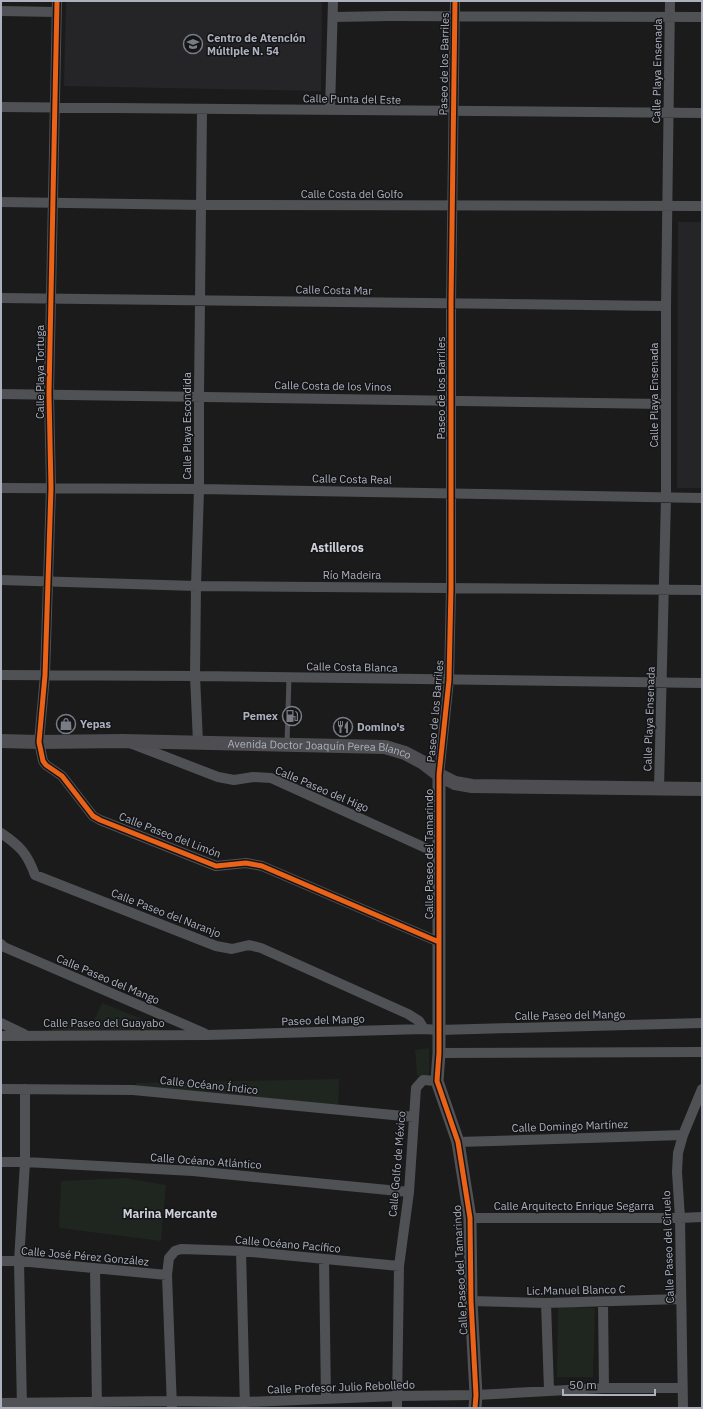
<svg xmlns="http://www.w3.org/2000/svg" width="703" height="1409" font-family="'IBM Plex Sans',sans-serif">
<style>
.built{fill:#252528}
.green{fill:#1e261f}
.lines{fill:none;stroke-linecap:round;stroke-linejoin:round}
.service{stroke:#4f5154;stroke-width:5}
.minor{stroke:#4f5154;stroke-width:10}
.tertiary{stroke:#4f5154;stroke-width:13}
.secondary{stroke:#4e4e52;stroke-width:14}
.cycleway-casing{stroke:#151518;stroke-width:8}
.cycleway{stroke:#ea6118;stroke-width:5}
.labels{text-anchor:middle;dominant-baseline:central;stroke-width:3;stroke-linejoin:round;paint-order:stroke}
.poi-label{font-size:11px;font-weight:bold;fill:#acb1bd;stroke:#151518;text-anchor:start}
.street-label{font-size:11px;fill:#acb1bd;stroke:#151518}
.neighbourhood-label{font-size:12px;font-weight:bold;fill:#cdd0d8;stroke:#151518}
</style>
<rect width="100%" height="100%" fill="#1b1b1b"/>
<!-- built -->
<path class="built" d="M66,1H322L321,91L64,86Z
M678,222H702V488H677Z"/>
<!-- green -->
<path class="green" d="M102,1003L155,1024L159,1029L144,1039L48,1040L57,1017L90,1029Z
M429,1048V1075L417,1076L415,1050Z
M339,1079L338,1114L136,1095V1083Z
M125,1178L166,1185L161,1241L59,1228L61,1181Z
M558,1306L595,1308L593,1377H557Z"/>
<g class="lines">
<!-- service -->
<path class="service" d="M287,743L289,678"/>
<!-- minor -->
<path class="minor" d="M57,1L49,394L51,488L45,675L39,742L43,761L46,765L62,776L93,816L100,820L216,866L246,863L262,866L439,942
M1,11L57,12
M333,17L391,16L702,17
M1,107L702,113
M330,110L333,1
M1,202L201,205L702,206
M1,298L666,306
M1,394L665,404
M1,488L199,489L702,498
M1,580L196,586L702,590
M1,675L195,676L702,683
M198,742L195,676L196,586L199,489V396L202,110
M130,743L218,777L234,780L253,777L271,778L439,854
M439,775L449,680L451,588V303L455,1
M659,789L666,497V306L670,1
M1,833C20,846 27,853 35,875L216,946L232,949L249,945L261,948L408,1014L419,1021L424,1029
M1,944L4,947L204,1033
M1,1023L24,1034
M1,1036L207,1035L424,1029L439,1030L702,1023
M439,1053L702,1052
M1,1089L133,1090L414,1117
M458,1142L683,1135
M1,1162H25L193,1171L409,1192
M470,1218H680L702,1217
M241,1251L245,1408
M324,1260L326,1399
M1,1261H19L167,1275
M95,1269L97,1407
M471,1301L546,1303L681,1299
M603,1302L604,1388
M546,1303L549,1390
M1,1403L172,1401L245,1402L398,1396L476,1395L604,1388H682
M22,1408L19,1261L25,1162V1089
M172,1408L167,1275L169,1258L175,1251L181,1249L241,1251L399,1266
M397,1408L399,1266L409,1192L416,1088L423,1080L437,1081
M683,1408L680,1218L677,1172L678,1153L683,1135L702,1089"/>
<!-- tertiary -->
<path class="tertiary" d="M439,775V1053L437,1081L458,1142L470,1218L471,1301L476,1395L475,1408"/>
<!-- secondary -->
<path class="secondary" id="s1" d="M1,741L39,742L123,741L385,747L405,753L422,762L439,775L455,783L472,786L702,789"/>
<defs>
<path id="cycleway" d="M57,1L49,394L51,488L45,675L39,742L43,761L46,765L62,776L93,816L100,820L216,866L246,863L262,866L439,942
M455,1L451,303V588L449,680L439,775V1053L437,1081L458,1142L470,1218L471,1301L476,1395L475,1408"/>
</defs>
<!-- cycleway casing -->
<use href="#cycleway" class="cycleway-casing"/>
<!-- cycleway -->
<use href="#cycleway" class="cycleway"/>
</g>
<!-- icons -->
<defs>
<symbol id="school-ring" viewBox="-11 -11 22 22"><circle r="9.5" fill="#151518" stroke="#797c84" stroke-width="1.5"/><path d="M0-5L7-2L0 1L-7-2ZM-4 1L0 2.5L4 1V4Q0 6-4 4Z" fill="#797c84"/></symbol>
<symbol id="fuel-ring" viewBox="-11 -11 22 22"><circle r="9.5" fill="#151518" stroke="#797c84" stroke-width="1.5"/><path d="M-5.5-6h7V0h2V4h1.3V-2.5L3-4.5l.8-.8L6-3V5H2.5V1h-1V6h-7ZM-4.2-4.7v3.2H.2V-4.7Z" fill="#797c84"/></symbol>
<symbol id="shop-ring" viewBox="-11 -11 22 22"><circle r="9.5" fill="#151518" stroke="#797c84" stroke-width="1.5"/><path d="M-5-2.5h2.3a2.7 3.5 0 0 1 5.4 0H5L5.5 6h-11ZM-1.5-2.5h3a1.5 2.3 0 0 0-3 0Z" fill="#797c84"/></symbol>
<symbol id="restaurant-ring" viewBox="-11 -11 22 22"><circle r="9.5" fill="#151518" stroke="#797c84" stroke-width="1.5"/><path d="M-5-6h1v4h1v-4h1v4h1v-4h1v5L-1.5 .5V6h-2V.5L-5-1ZM5-6V6H3V1.5H1.5Q1.5-4 5-6Z" fill="#797c84"/></symbol>
</defs>
<g fill-rule="evenodd">
<use href="#school-ring" x="182" y="33" width="22" height="22"/>
<use href="#fuel-ring" x="281" y="705" width="22" height="22"/>
<use href="#shop-ring" x="55" y="713" width="22" height="22"/>
<use href="#restaurant-ring" x="332" y="716" width="22" height="22"/>
</g>
<g class="labels">
<!-- poi labels -->
<g class="poi-label">
<text x="207" y="38">Centro de Atención<tspan x="207" dy="13">Múltiple N. 54</tspan></text>
<text x="278" y="716" text-anchor="end">Pemex</text>
<text x="80" y="724">Yepas</text>
<text x="357" y="727">Domino's</text>
</g>
<!-- street labels -->
<g class="street-label">
<text transform="translate(444 64) rotate(-89)">Paseo de los Barriles</text>
<text transform="translate(657 71) rotate(-89)">Calle Playa Ensenada</text>
<text transform="translate(352 99) rotate(1)">Calle Punta del Este</text>
<text x="352" y="194">Calle Costa del Golfo</text>
<text transform="translate(334 290) rotate(1)">Calle Costa Mar</text>
<text transform="translate(40 372) rotate(-90)">Calle Playa Tortuga</text>
<text transform="translate(333 386) rotate(1)">Calle Costa de los Vinos</text>
<text transform="translate(441 388) rotate(-90)">Paseo de los Barriles</text>
<text transform="translate(654 395) rotate(-90)">Calle Playa Ensenada</text>
<text transform="translate(187 426) rotate(-90)">Calle Playa Escondida</text>
<text transform="translate(352 479) rotate(1)">Calle Costa Real</text>
<text x="352" y="575">Río Madeira</text>
<text transform="translate(352 667) rotate(1)">Calle Costa Blanca</text>
<text transform="translate(435 711) rotate(-85)">Paseo de los Barriles</text>
<text transform="translate(649 719) rotate(-88)">Calle Playa Ensenada</text>
<text stroke="none"><textPath href="#s1" startOffset="319">Avenida Doctor Joaquín Perea Blanco</textPath></text>
<text transform="translate(322 789) rotate(23)">Calle Paseo del Higo</text>
<text transform="translate(170 835) rotate(21)">Calle Paseo del Limón</text>
<text transform="translate(429 854) rotate(-90)">Calle Paseo del Tamarindo</text>
<text transform="translate(166 913) rotate(21)">Calle Paseo del Naranjo</text>
<text transform="translate(108 979) rotate(23)">Calle Paseo del Mango</text>
<text transform="translate(570 1015) rotate(-1)">Calle Paseo del Mango</text>
<text transform="translate(323 1020) rotate(-2)">Paseo del Mango</text>
<text x="104" y="1023">Calle Paseo del Guayabo</text>
<text transform="translate(209 1085) rotate(6)">Calle Océano Índico</text>
<text transform="translate(570 1126) rotate(-2)">Calle Domingo Martínez</text>
<text transform="translate(206 1161) rotate(4)">Calle Océano Atlántico</text>
<text transform="translate(397 1164) rotate(-85)">Calle Golfo de México</text>
<text x="574" y="1206">Calle Arquitecto Enrique Segarra</text>
<text transform="translate(288 1244) rotate(5)">Calle Océano Pacífico</text>
<text transform="translate(668 1247) rotate(-92)">Calle Paseo del Ciruelo</text>
<text transform="translate(85 1256) rotate(5)">Calle José Pérez González</text>
<text transform="translate(460 1270) rotate(-93)">Calle Paseo del Tamarindo</text>
<text transform="translate(576 1290) rotate(-1)">Lic.Manuel Blanco C</text>
<text transform="translate(341 1387) rotate(-2)">Calle Profesor Julio Rebolledo</text>
</g>
<!-- neighbourhood labels -->
<g class="neighbourhood-label">
<text x="337" y="547">Astilleros</text>
<text x="170" y="1213">Marina Mercante</text>
</g>
</g>
<!-- border -->
<rect width="703" height="1409" fill="none" stroke="#acb1bd" stroke-width="4"/>
<!-- scale -->
<path d="M563 1389v6h92v-6" fill="none" stroke="#acb1bd" stroke-width="2"/>
<text x="569" y="1389" font-size="12" fill="#acb1bd" stroke="#151518" stroke-width="3" paint-order="stroke">50 m</text>
</svg>
